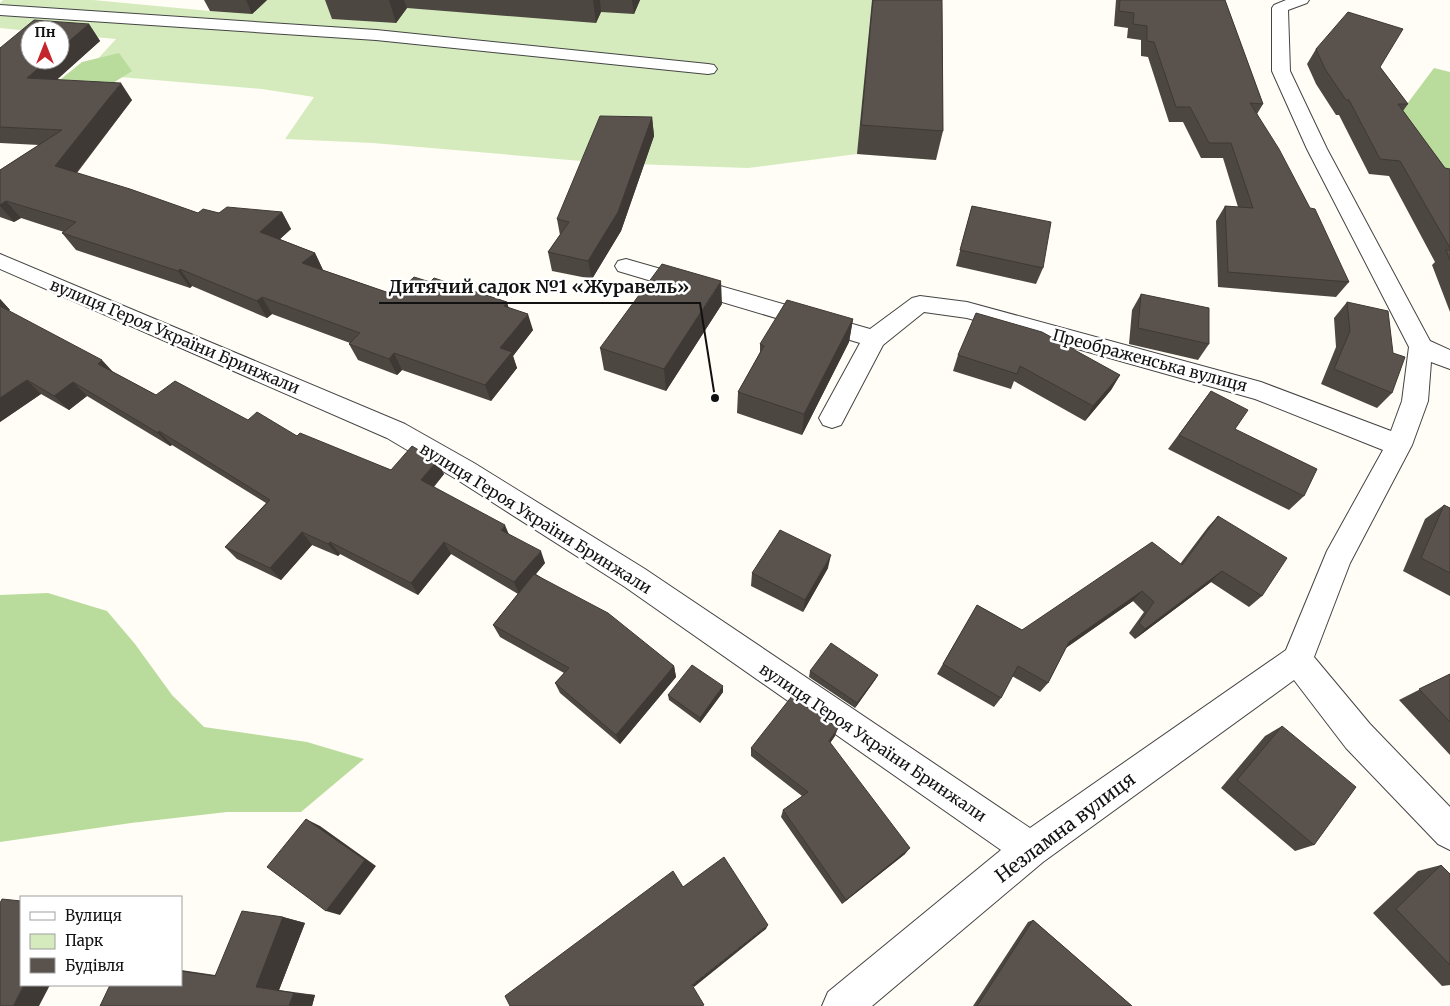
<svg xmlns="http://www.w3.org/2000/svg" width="1450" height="1006" font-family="Merriweather,serif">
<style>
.green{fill:#d5ebbd}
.forest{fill:#b9dc9c}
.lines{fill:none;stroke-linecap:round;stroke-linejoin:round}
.minor-casing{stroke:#444;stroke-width:2}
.minor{fill:#fff;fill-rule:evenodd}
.wall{fill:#4d4742}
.shaded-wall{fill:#3f3936}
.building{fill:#5a524d;stroke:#3f3936}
.labels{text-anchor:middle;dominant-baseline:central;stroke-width:5;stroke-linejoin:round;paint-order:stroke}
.street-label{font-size:16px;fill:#111;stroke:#fff}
.near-street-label{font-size:19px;fill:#111;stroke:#fff}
.leader{fill:none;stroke:#111;stroke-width:2}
.callout-dot{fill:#111;stroke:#fff;stroke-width:2}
.callout-label{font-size:18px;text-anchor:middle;font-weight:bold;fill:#111;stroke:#fff;stroke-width:5;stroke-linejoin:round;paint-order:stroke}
</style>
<rect width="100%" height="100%" fill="#fffdf5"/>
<!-- green -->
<path class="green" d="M3,0H93L210,11L221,0H936V160L857,154L748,168L605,163L373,143L285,139L314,97L262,89L84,74L116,39L60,34V30L30,31L0,28V3Z"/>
<!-- forest -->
<path class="forest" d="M119,53L132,71L94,95L56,83L82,62Z
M1434,68L1450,72V175L1401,112Z
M48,593L107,611L135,644L172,695L204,727L307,742L364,759L301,812H227L131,823L0,842V595Z"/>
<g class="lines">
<defs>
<path id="minor" d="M1286,0H1309L1307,3L1288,10L1290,71L1327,149L1430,341L1450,350V369L1431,362L1428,401L1412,445L1350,563L1314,657L1370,724L1450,807V850L1438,844L1346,748L1294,680L1043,862L872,1006H822L828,992L1001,850L625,587L456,479L387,438L0,269V254L405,424L474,463L645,569L1030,828L1286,650L1327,551L1383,450L1255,399L967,318L924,312L883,345L841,425L832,428L823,425L819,418L860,343L618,271L615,266L618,261L626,259L870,329L912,298L920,296L967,302L1261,382L1391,431L1402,401L1409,347L1307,149L1272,71V8L1274,5Z
M0,5L376,30L708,64L714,65L717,69L714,73L708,74L376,40L0,15Z"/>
</defs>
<!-- minor casing -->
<use href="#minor" class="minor-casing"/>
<!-- minor -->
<use href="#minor" class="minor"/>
</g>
<!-- wall -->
<path class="wall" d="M204,0H267L252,14L210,11Z
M325,0H640L634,14L601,12L596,23L407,8L396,23L332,19Z
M872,0H942L943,131L936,160L857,154Z
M1116,0H1225L1263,104L1257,114L1349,282L1336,297L1218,287L1216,221L1225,206L1238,207L1223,158H1201L1183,122H1169L1148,57L1141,56V40L1127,38L1128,28L1114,26Z
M89,24L100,41L57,79L132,100L77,173L198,213L282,212L291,229L280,239L315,253L323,270L395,295L508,307L533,330L513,356L517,368L491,401L402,370L397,375L358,360L349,344L350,343L272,314L267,318L192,286L190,288L76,250L62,233L64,232L21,218L14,222L0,217V170L39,145L0,143V48Z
M1316,49L1380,67L1408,104L1403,111L1445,168L1450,169V312L1432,265L1435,262L1389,176L1369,174L1339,115H1336L1316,84L1307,64Z
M652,117L654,136L621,231L592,279L552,271L548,252L560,235L557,219Z
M972,206L1043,268L1036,284L956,266Z
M1141,294L1209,344L1198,360L1129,344L1132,310Z
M0,299L10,310L8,311L113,372L156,395L248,420L297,436L391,470L437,461L444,474L434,487L509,534L545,563L536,574L674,666L676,677L620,744L560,693L555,683L564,673L500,637L493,625L518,594L451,554L418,595L340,554L338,556L312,545L281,580L237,559L225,547L266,503L172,445L170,446L87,396L69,410L41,394L0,422Z
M1347,302L1392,393L1377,408L1321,384L1336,347L1334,318Z
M722,304L666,391L604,370L600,348Z
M853,319L849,342L802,435L737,413L738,392L760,352V344Z
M958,355L1120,375L1111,390L1085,421L1014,381L1011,389L953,371Z
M1211,391L1235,429L1304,496L1289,510L1168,449Z
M1444,505L1450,508V596L1403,571L1425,519Z
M1218,516L1262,596L1249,607L1211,582L1135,639L1129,633L1144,612L1133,601L1066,648L1048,683L1040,692L1012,676L1001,698L994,707L937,674L977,605L1022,630L1180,564L1208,527Z
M828,568L803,612L751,586L752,573Z
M810,671L878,675L875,680L855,708L809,677Z
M1450,674V755L1399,700Z
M723,692L700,723L669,700L668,695Z
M1282,726L1314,845L1295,851L1221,788L1265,736Z
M835,736L830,743L905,854L842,904L781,817L783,810L802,796L751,756V748Z
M1441,865L1450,874V985L1442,986L1373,913L1418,871Z
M283,917L305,923L279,990L315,995L312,1006H100L181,985V970L215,975Z
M1033,920L1132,1006H973L1028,922Z"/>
<!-- shaded-wall -->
<path class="shaded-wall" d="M246,0H267L252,14Z
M389,0H404L407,8L396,23Z
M593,0H600L601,12L596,23Z
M632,0H640L634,14Z
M89,24L100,41L40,95L27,78L48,60H60V49Z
M121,83L132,100L68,183L55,166Z
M652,117L654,136L621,231L592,279L588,261Z
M6,201L21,218L14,222L0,206V205Z
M282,212L291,229L269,249L260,232Z
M315,253L323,270L311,280L302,263Z
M180,269L192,286L190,288L178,271Z
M721,281L722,304L666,391L664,369Z
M262,297L272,314L267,318L257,301Z
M0,299L10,310L3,314L0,312Z
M507,302L512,319L504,306Z
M528,314L533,330L513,356L517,368L491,401L485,385L500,348Z
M853,319L849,342L802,435L804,414Z
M394,353L402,370L397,375L389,359Z
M102,360L115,374L98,364Z
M1120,375L1111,390L1085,421L1093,406Z
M27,380L41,394L0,422V398Z
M73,382L87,396L69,410L54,396Z
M159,431L172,445L170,446L158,433Z
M437,461L444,474L428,493L421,480Z
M505,525L510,537L501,530Z
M302,532L312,545L281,580L270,568Z
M330,542L340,554L338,556L328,544Z
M444,542L451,554L418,595L411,583Z
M541,551L545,563L519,594L514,582Z
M831,555L828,568L803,612L805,600Z
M1222,571L1211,582L1135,639L1145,629Z
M1142,591L1133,601L1061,651L1069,642Z
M674,666L676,677L620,744L616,735Z
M878,675L875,680L855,708L857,703Z
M723,686V692L700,723V718Z
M838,728L835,736L826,749L829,741Z
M306,819L320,826L376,866L340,915L326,911Z
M910,848L905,854L842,904L846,900Z
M283,917L305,923L279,990L256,987Z
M768,925L766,929L694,987L692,985Z
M24,985H50L39,1006H13Z
M294,993L315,995L312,1006H289Z"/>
<!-- building -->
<path class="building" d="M873,0H942L943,131L861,125Z
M1120,0H1225L1263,104L1250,103L1279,149L1310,208L1315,209L1349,282L1228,272L1225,206L1253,208L1231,143H1209L1190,107H1176L1154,42L1147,41V26L1133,24L1134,13L1119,11Z
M1348,12L1403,29L1380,67L1408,104H1398L1445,168L1450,169V248L1400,161L1380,159L1349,100H1346L1325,69L1316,49Z
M34,20L89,24L60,49V30H30V60H48L27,78L121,83L55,166L130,189L198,213L203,209L219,213L227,207L282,212L260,232L315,253L302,263L395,295L414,277L430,282L434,278L507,302L504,306L528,314L500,348L512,352L485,385L394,353L389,359L349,344L360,333L262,297L257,301L180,269L178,271L62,233L76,222L6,201L0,205V170L62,130L0,127V48Z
M600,116L652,117L618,212L588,261L548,252L569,222L557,219Z
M972,206L1051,222L1043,268L960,250Z
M1446,250H1450V260Z
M662,264L721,281L664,369L600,348Z
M1141,294L1209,308V344L1138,328Z
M787,300L853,319L804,414L738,392L764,346L760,344Z
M1347,302L1388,311L1393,353L1405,357L1392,393L1334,369L1350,331Z
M0,306L102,360L98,364L156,395L175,381L248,420L257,412L297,436L300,433L391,470L412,446L437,461L421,480L505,525L501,530L541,551L514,582L444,542L411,583L330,542L328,544L302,532L270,568L225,547L270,500L159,431L158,433L73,382L54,396L27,380L0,398Z
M976,313L1042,332L1120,375L1093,406L1020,366L1017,374L958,355Z
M1211,391L1248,410L1235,429L1317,469L1304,496L1179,435Z
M1444,505L1450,508V573L1421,558Z
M1218,516L1287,558L1262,596L1222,571L1145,629L1139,623L1154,602L1142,591L1069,642L1048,683L1018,666L1001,698L943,664L977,605L1022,630L1152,542L1182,565Z
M780,530L831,555L805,600L752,573Z
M534,574L608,613L674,666L616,735L555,683L569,668L493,625Z
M831,643L878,675L857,703L810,671Z
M692,665L723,686L700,718L668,695Z
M1450,674V722L1419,689Z
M792,696L838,728L829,741L910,848L846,900L783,810L808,792L751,748Z
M1282,726L1356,787L1314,845L1237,780Z
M306,819L365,860L326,911L267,867Z
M724,857L768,925L692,985L704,1005L702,1006H510L505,996L673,871L683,887Z
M1441,865L1450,874V965L1396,909Z
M2,899L21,901V985H24L13,1006H0V903Z
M242,911L283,917L256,987L294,993L289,1006H100L110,985H181V971L215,976Z
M1033,920L1132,1006H977Z"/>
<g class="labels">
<!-- street labels -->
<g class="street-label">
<text transform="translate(175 336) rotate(23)">вулиця Героя України Бринжали</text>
<text transform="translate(1150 360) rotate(15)">Преображенська вулиця</text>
<text transform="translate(536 518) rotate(32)">вулиця Героя України Бринжали</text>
<text transform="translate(873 742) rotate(34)">вулиця Героя України Бринжали</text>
</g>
<!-- near-street labels -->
<g class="near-street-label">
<text transform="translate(1065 827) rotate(-37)">Незламна вулиця</text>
</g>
</g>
<!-- callouts -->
<path class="leader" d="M715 398L700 303H379"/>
<circle class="callout-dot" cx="715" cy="398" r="5"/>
<g class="callout-label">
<text x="539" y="293">Дитячий садок №1 «Журавель»</text>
</g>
<!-- legend -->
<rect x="20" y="896" width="162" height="90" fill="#ffffff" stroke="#a0a0a0"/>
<rect x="30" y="912" width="25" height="8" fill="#ffffff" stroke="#a0a0a0"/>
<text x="65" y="921" font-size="15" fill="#111111">Вулиця</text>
<rect x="30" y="934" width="25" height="15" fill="#d5ebbd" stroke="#a0a0a0"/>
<text x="65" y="946" font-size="15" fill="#111111">Парк</text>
<rect x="30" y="958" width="25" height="15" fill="#5a524d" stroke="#a0a0a0"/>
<text x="65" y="971" font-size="15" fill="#111111">Будівля</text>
<!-- north arrow -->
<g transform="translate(45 45)"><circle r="24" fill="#ffffff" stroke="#a0a0a0"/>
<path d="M0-4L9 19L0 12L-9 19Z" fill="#c4262e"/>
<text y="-8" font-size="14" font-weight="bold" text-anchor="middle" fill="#111111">Пн</text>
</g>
</svg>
